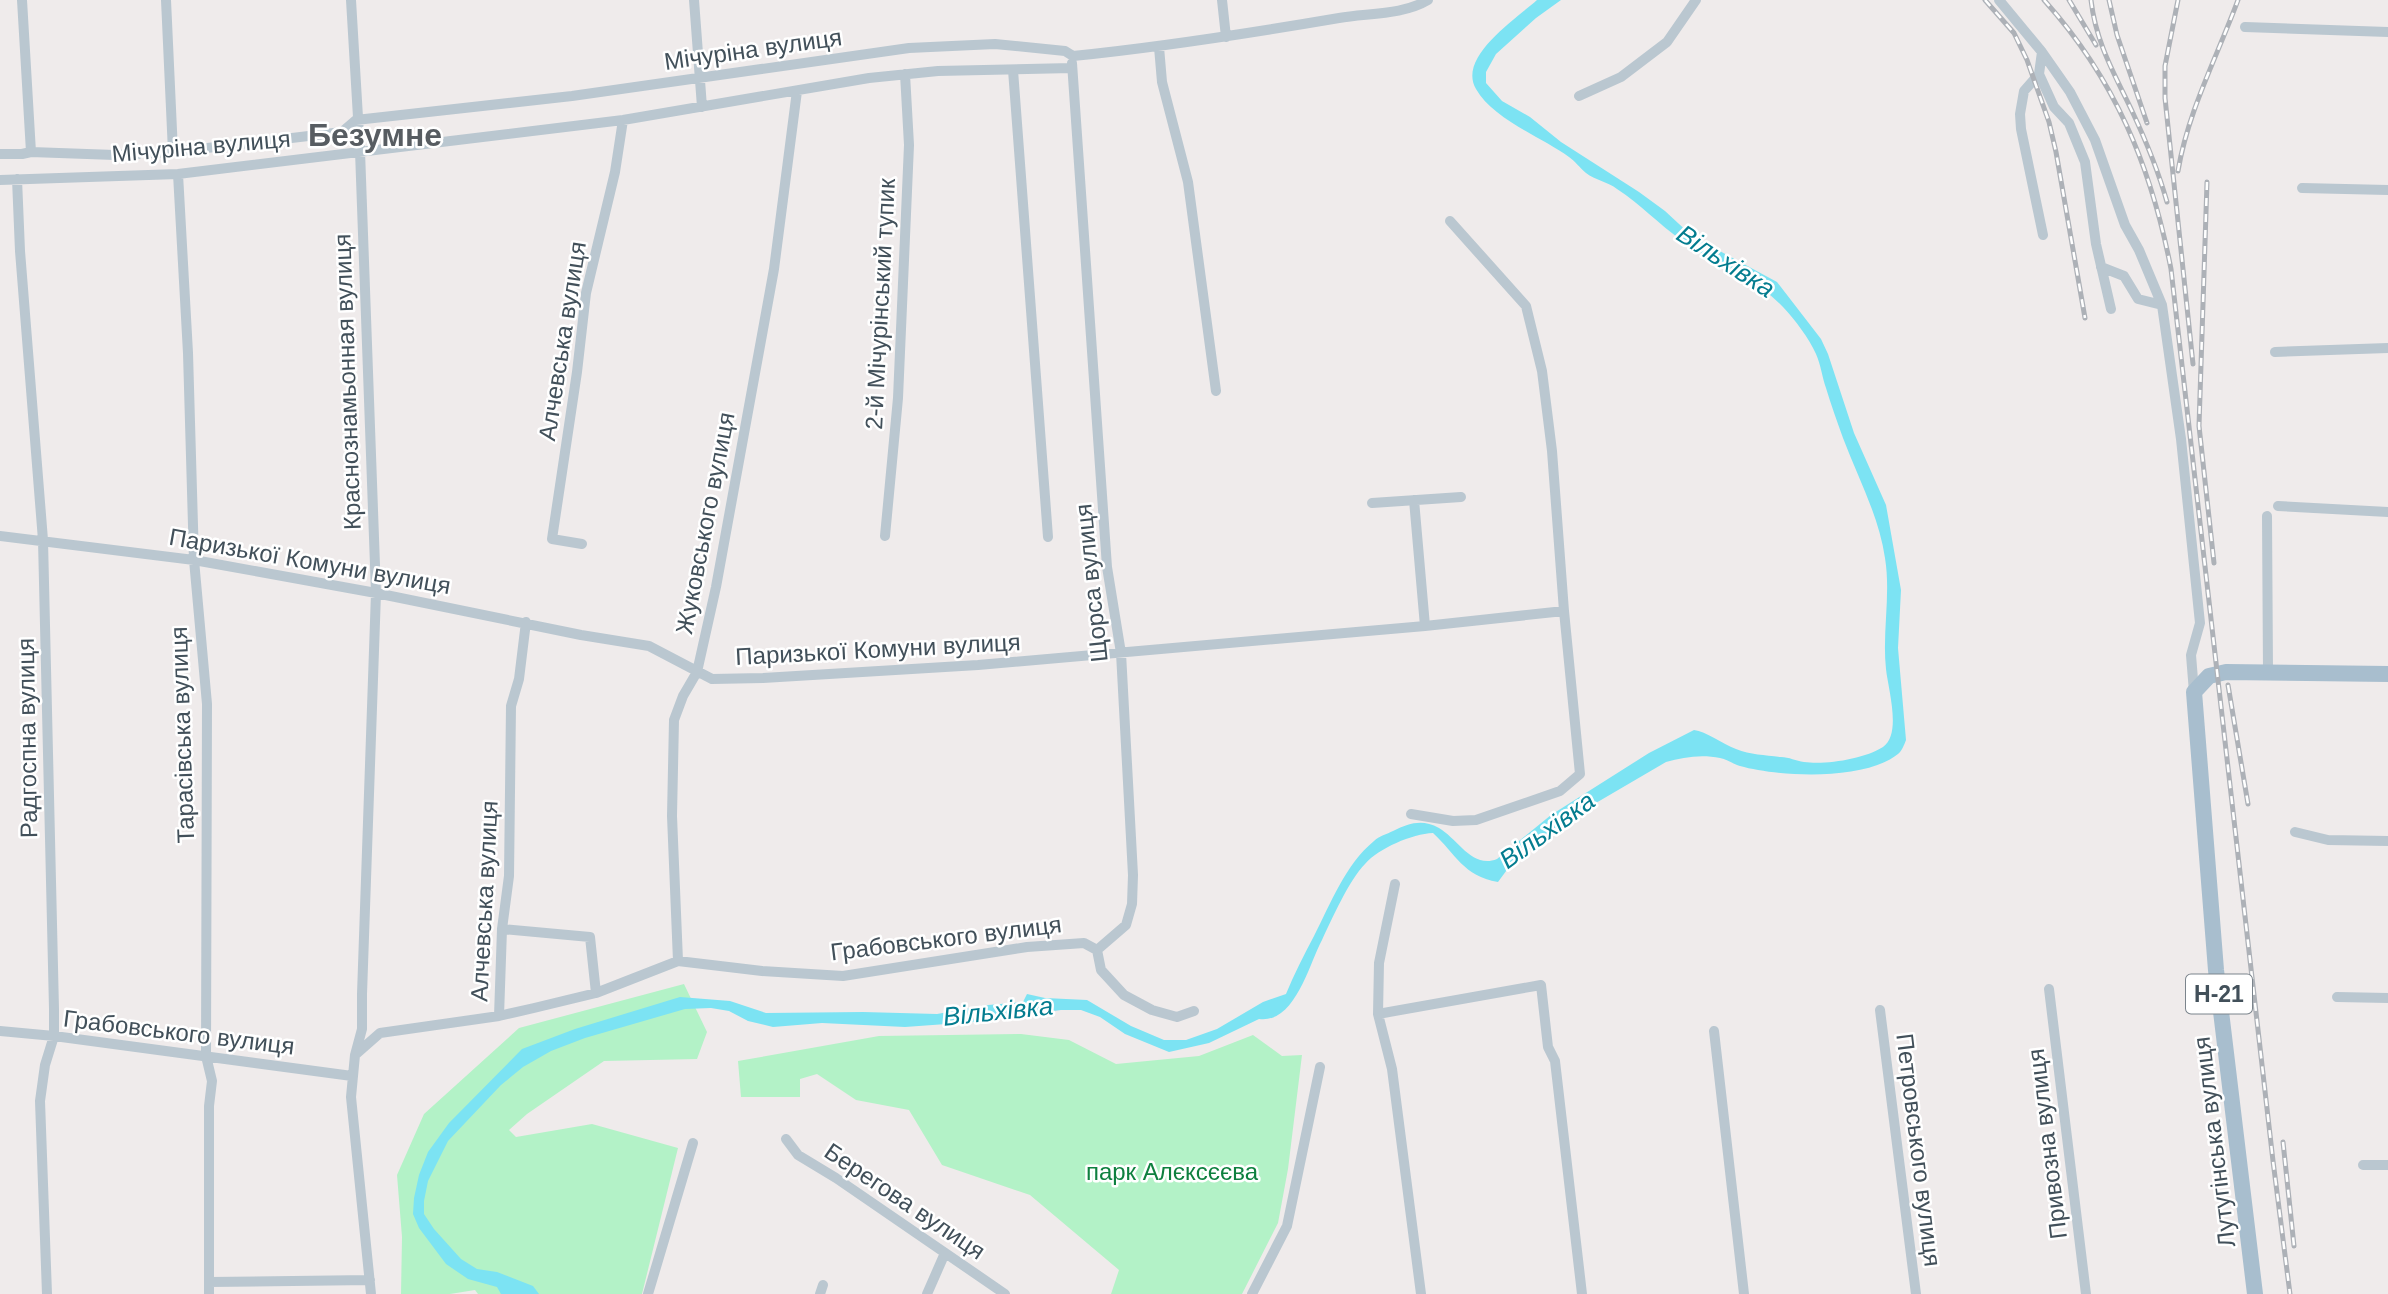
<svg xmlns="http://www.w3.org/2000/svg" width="2388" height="1294" font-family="Helvetica,sans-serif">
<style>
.green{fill:#b3f2c7}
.water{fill:#7ce3f3}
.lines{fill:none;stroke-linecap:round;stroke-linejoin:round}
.street{stroke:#bac7d0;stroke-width:10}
.primary{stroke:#a8bece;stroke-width:16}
.rail-casing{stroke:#adb1b7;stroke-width:5}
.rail{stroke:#fff;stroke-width:2.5;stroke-dasharray:8;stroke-linecap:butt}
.labels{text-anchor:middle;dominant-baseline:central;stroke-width:5;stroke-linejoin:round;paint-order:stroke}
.shield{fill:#fff;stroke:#7b848c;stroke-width:2}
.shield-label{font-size:23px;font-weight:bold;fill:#42505a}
.street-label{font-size:24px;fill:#42505a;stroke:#fff}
.park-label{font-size:24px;fill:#0e803f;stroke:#fff}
.water-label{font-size:26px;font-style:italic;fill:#037c8f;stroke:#fff}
.district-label{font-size:32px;font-weight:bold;fill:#575c61;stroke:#fff}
</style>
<rect width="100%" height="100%" fill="#efebeb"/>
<!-- green -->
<path class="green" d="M684,984L707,1032L697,1059L604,1061L527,1114L509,1130L516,1137L592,1124L678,1148L642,1294H478L475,1290L450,1294H401L402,1237L397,1175L424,1114L519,1028Z
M1021,1034L1069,1040L1116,1064L1199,1056L1253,1035L1282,1056L1302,1055L1288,1169L1278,1223L1242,1294H1111L1119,1270L1030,1195L942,1165L909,1110L856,1100L817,1074L800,1079V1097H741L738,1061L879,1036Z"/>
<!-- water -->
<path class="water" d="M1537,0H1561L1536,18L1496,54L1486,72V83L1502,101L1530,117L1561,142L1639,192L1665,211L1692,236L1777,282L1821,339L1828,354L1854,433L1886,505L1901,590L1898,648L1906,740C1904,745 1902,751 1898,754C1865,781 1779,777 1740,766C1733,764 1727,759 1720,758C1702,754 1683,757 1666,762L1560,824L1512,863L1498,882C1463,876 1456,854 1433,833C1412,834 1379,848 1365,864C1349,880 1332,919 1322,940C1309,964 1295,1024 1259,1019L1209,1043L1169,1052L1125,1034L1100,1017L1081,1010H1061L974,1022L905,1027L822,1023L773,1027L748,1021L729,1011L711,1008L685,1009L585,1038L551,1051L523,1067L501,1085L448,1141L428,1181L424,1201V1214L434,1229L461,1259L477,1269L497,1272L533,1286L539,1294H501L497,1287L468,1279L446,1264L419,1228L413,1214L414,1198L419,1175L428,1152L449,1123L522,1049L575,1029L680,997L730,1001L766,1013L863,1012L937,1014L988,1005L1023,1002L1027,994L1045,998L1087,1000L1131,1026L1164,1040H1186L1217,1029L1263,1002L1286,994C1294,974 1304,955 1314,936C1331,903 1345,865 1374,841C1379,836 1387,834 1393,831C1410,823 1422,819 1439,828C1458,839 1472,869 1497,859L1551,815L1649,753L1694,730C1706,731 1722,744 1736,749C1751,755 1765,755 1781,757C1789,757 1796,761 1804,762C1826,765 1864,759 1883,747C1902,734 1888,689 1886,669C1882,632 1891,595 1885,558C1879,516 1858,478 1843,438C1837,421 1831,405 1826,388C1822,377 1821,365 1816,354C1809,338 1795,320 1783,307C1754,276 1714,264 1681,240C1659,224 1640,204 1617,189C1608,182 1595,180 1586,173C1580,168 1575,161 1569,157C1541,137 1493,119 1476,89C1457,57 1517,18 1537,0Z"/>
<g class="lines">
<!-- street -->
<path class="street" d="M22,0L31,152
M166,0L173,152
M351,0L360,151L376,593L362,994V1029L355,1055L351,1097L371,1294
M694,0L702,107
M1222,0L1226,37
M1999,0L2042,52L2039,74L2024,91L2020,114L2021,129L2043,235
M2245,27L2388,32
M1159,47L1162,82L1188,182L1216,391
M2042,52L2070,92L2095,140L2125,225L2139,250L2162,305L2181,439L2200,623L2191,655L2194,692
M1072,63L1107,567L1121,653L1133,875L1132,904L1126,925L1097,950L1101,970L1124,995L1152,1010L1177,1017L1194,1011
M1013,70L1048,537
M2039,74L2054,107L2069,123L2085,162L2096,244L2111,309
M1579,96L1621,77L1667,42L1696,0
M151,153L173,152L342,132L356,120L572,96L909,48L995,44L1065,51L1073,56C1162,47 1251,33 1339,18C1368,13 1403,15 1428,0
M0,154H22L31,152L115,155L138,154
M178,174L188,353L194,560L207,704L206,1056L212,1081L209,1106V1294
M17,179L20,251L43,540L54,1009V1036L45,1065L40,1101L47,1294
M0,180L178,174L623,120L869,78L938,71L1072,68
M2302,188L2388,190
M2101,267L2124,276L2138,299L2162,305
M2275,352L2388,348
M1414,500L1425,626
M1372,503L1461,497
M2278,506L2388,512
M2267,516L2268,672
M0,536L194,560L376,593L581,635L649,646L712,679L763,678L978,665L1425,626L1564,611
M885,536L898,398L909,145L905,74
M582,544L552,539L577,372L586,293L615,172L623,120
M1411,814L1453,821L1476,820L1560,791L1580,774L1564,611L1552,451L1542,371L1526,306L1450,221
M2295,832L2328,840L2388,841
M502,929L590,937L596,993
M678,961L672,816L674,720L683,696L697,672L716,587L774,269L797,91
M2049,989L2086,1294
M2337,997L2388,998
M1880,1010L1916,1294
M1378,1014L1379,963L1395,884
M499,1016L502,929L509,876L511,706L519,679L526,622
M0,1031L54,1036L352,1076
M1714,1031L1744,1294
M355,1055L380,1033L499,1016L534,1008L596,993L678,961L762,971L843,976L1027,947L1084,943L1097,950
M786,1139L798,1155L836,1178L1005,1294
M2363,1165H2388
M209,1282L370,1280
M648,1294L693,1143
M820,1294L823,1285
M927,1294L945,1253
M1252,1294L1287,1226L1320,1067
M1421,1294L1392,1069L1378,1014L1541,985L1548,1047L1555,1061L1582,1294"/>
<!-- primary -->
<path class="primary" d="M2255,1294L2216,970L2194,692L2209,676L2226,672L2388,674"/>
<defs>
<path id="rail" d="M1985,0L2014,33L2027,60L2049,122L2056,152L2085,318
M2044,0C2115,79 2151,166 2171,269L2273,1161L2290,1294
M2069,0L2096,45
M2091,0C2096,43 2114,73 2132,111C2146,141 2158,170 2167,202
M2109,0L2117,35L2147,123
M2178,0L2165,66V98L2193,364
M2178,171C2188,111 2217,57 2238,0
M2207,182L2199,426L2214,563
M2228,685L2248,804
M2283,1142L2294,1246"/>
</defs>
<!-- rail casing -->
<use href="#rail" class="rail-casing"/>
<!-- rail -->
<use href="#rail" class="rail"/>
</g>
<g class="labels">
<!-- shield labels -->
<rect class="shield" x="2186" y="974.5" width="66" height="39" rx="5"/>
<g class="shield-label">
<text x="2219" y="994">Н-21</text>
</g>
<!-- street labels -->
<g class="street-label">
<text transform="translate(753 49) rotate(-8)">Мічуріна вулиця</text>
<text transform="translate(201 146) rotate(-5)">Мічуріна вулиця</text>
<text transform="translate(880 304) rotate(-87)">2-й Мічурінський тупик</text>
<text transform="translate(562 341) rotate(-81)">Алчевська вулиця</text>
<text transform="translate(347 382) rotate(-92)">Краснознамьонная вулиця</text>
<text transform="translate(705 523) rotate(-79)">Жуковського вулиця</text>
<text transform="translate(310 561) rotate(10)">Паризької Комуни вулиця</text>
<text transform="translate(1091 583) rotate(-96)">Щорса вулиця</text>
<text transform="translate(878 649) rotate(-3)">Паризької Комуни вулиця</text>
<text transform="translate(182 735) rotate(-92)">Тарасівська вулиця</text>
<text transform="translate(27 738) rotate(-91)">Радгоспна вулиця</text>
<text transform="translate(484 901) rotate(-87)">Алчевська вулиця</text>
<text transform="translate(946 938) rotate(-7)">Грабовського вулиця</text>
<text transform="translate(179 1032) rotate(7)">Грабовського вулиця</text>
<text transform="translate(2214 1142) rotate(-97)">Лутугінська вулиця</text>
<text transform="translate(2047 1144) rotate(-97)">Привозна вулиця</text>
<text transform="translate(1919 1150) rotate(83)">Петровського вулиця</text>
<text transform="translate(905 1201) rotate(34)">Берегова вулиця</text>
</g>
<!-- park labels -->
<g class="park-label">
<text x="1172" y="1171">парк Алєксєєва</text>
</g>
<!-- water labels -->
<g class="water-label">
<text transform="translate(1726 261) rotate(33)">Вільхівка</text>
<text transform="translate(1547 830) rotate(-36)">Вільхівка</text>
<text transform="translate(998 1011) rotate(-6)">Вільхівка</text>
</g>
<!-- district labels -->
<g class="district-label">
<text x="375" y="135">Безумне</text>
</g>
</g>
</svg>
